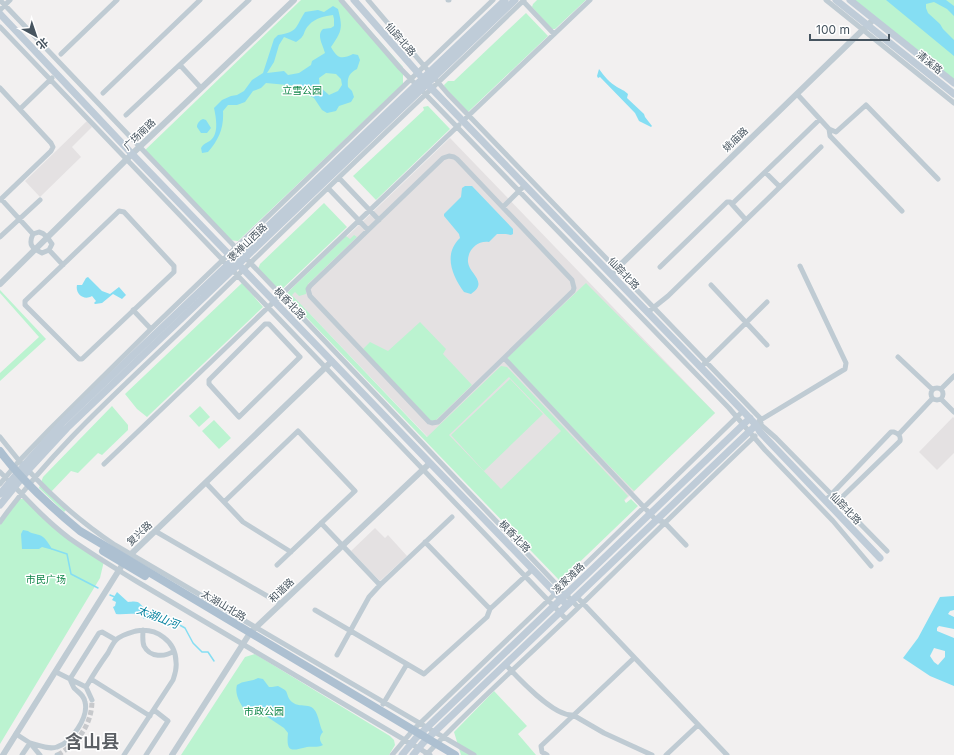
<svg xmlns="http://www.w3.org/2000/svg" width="954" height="755" font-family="Inter,'Noto Sans SC',sans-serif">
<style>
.education{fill:#e4e1e2}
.green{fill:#bbf3d0;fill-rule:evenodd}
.water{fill:#85def3;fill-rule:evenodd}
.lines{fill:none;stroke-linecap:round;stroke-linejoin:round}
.stream{stroke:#85def3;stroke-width:1.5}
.minor-tunnel{stroke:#c7c9cc;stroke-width:5;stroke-dasharray:5 2.5;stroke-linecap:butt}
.minor{stroke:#bfcbd3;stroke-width:5}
.tertiary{stroke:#bfcbd3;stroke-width:6}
.secondary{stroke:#bfccd8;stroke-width:7}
.primary{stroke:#adc0d1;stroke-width:8}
.labels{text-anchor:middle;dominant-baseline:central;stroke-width:3;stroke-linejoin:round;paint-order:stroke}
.street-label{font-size:10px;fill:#46545f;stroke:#fff}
.park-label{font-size:10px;fill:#108749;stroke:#fff}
.water-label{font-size:11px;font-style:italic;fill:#03809e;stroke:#fff}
.town-label{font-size:18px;font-weight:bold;fill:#5c6065;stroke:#fff}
</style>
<rect width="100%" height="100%" fill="#f2f0f0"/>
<!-- education -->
<path class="education" d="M87,121L92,127L72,147L81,157L40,197L25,181Z
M450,138L715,413L554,569L289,292Z
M953,417L954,418V453L937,470L919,452Z
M375,528L385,538L388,535L407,556L380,581L351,551Z"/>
<!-- green -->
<path class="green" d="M301,0H343L403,67V84L238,241L229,240L143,152Z
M537,0H586L555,29H552L532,7L533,4Z
M850,0H954V83Z
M526,13L548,36L468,112L445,88L444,85L448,81H454Z
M428,106L450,129L376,200L353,176L424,110L423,107Z
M324,203L347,227L279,292L258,269L260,264Z
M354,235L357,237L308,284L306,294L299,296L295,292L292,295L427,437L501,366L507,367L628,496L624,500L626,503L631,499L638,506L560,581L285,295L346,236L350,239ZM509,377L561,431L501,489L449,435Z
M242,283L263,307L147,417L137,409L125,394Z
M586,283L715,413L634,491L507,361L508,357Z
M0,290L46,339L0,381V373L39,337L0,293Z
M420,322L446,349L443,354L472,385L436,420L431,421L363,349L370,342L388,351Z
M510,379L543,414L484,471L451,435Z
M112,406L128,425V430L102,455L98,453L78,473L71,471L50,493L66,510L64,512L39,488L43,477Z
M200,406L210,417L199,427L189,416Z
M214,420L231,438L219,449L202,431Z
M19,499H26L47,521L104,561L100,578L0,744V525Z
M255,654L390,736L394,740L395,745L389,755H181L245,657Z
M494,691L527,726L518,734L536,755H461L454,732Z"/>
<!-- water -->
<path class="water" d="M886,0H946L954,6V16L947,9L934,2L926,4V8L928,13L940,24L943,29L954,40V56Z
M333,6L338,9C343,28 342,31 331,47C337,58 341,60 353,54L358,55L360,60L357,69C349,73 347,78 348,87L352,91L354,97L351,102L339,106L336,111L327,113L322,110L314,98L304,93L298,86L266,83L261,88L253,91L245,102L237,105H228L223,111C224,128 219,139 208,152L202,153L201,148C205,142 206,144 211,140C219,133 216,117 214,108L222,100L231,96L237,95L244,91L252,80L263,73L274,39L278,35C299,32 295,27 305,12L318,10L324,12ZM333,15L334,19V26L331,28L323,29C316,35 323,45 325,53L312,61L311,65L299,73L288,75L284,71L267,73L274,62L279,45L284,37L296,42C307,35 302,32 309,25C315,18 325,16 333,15ZM326,73L336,74L341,79L342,85L338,91L329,95L320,87L319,78Z
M599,69C604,76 610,83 617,87C622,90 624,90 628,94L627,98L644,114L645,117L652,126L651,127L639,121L635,113L600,77L598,78L597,76Z
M203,119L206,120L211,128L207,133H201L197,127C197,123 200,120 203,119Z
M465,186H472L513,229V234L511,235L506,234H497L489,242C478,240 467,250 468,262C469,274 489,282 471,294L464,292C452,276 443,254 460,238L459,234L444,216V214L461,197L462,188Z
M88,277L102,291L110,294L119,287L126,295L122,299L113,294L102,303L95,304L94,303L96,301L92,296C84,301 75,294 77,285H82L86,278Z
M23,530L28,531C33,535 38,533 43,537C47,540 50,546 53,550L42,547L39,549H22L21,534Z
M117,592L128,602C140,600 139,603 147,611C151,614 154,613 158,618L153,620L147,618L144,619L143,618V616C134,612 125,615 116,614L113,607L115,606L116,602L112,600Z
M954,596V610L950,611L948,614L954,617V629L939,626L937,628V631L954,638V686L930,676L903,658L918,638L940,597ZM934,648L945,651V657L938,665L934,662L930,656Z
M258,678L263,679L269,687H272L278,686C280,687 284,689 286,691C288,695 288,699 292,702C297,706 302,705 308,706C319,708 318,723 323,732C319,736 319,741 323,745C317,748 312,746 307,747C291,751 286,753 288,733L284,728L260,712H247C241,706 234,694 237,685C244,680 250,682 258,678Z"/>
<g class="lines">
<!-- stream -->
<path class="stream" d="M52,549L67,554L71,574L98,588
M110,595L115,597
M156,617L167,618L185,628L193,643L202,652H208L214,661"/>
<!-- minor-tunnel -->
<path class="minor-tunnel" d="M58,755C79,742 92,724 92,700"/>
<!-- minor -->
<path class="minor" d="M0,0L578,607
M341,0L400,68L729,408L765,450L833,521L871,566
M368,0L448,94L761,419V425L776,438L887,551
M448,0H449
M826,0L954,103
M523,1L554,34
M0,10L10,0
M0,27L566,619
M61,54L117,0
M180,65L201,88
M0,88L51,143L53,147L51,151L0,200
M103,93L200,0
M797,94L829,129L836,132L866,105L938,179
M20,109L52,78
M126,115L249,0
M466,118L590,0
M829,129L830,136L902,211
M449,156L454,157L457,159L572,280L574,288L573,291L438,422L432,423L429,422L310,296L308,289L310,286L443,158Z
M765,172L780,187
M339,178L379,220
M328,188L368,230
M1,199L33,234
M732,204L820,119
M503,207L525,185
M119,211L124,212L174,266V272L82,359H79L25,305V301Z
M39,232C46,234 48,238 52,244L49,250L42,253C32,248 28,245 33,234Z
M0,237L40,200
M49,250L63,265
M660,267L727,202H730L746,220
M711,285L767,345
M133,310L151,329
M648,312L668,296L821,147
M265,324H269L300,357L239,417L209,384V380Z
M898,357L932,389
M504,358L656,520L664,522L686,545
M701,367L767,302
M931 394a6 6 0 1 1 12 0a6 6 0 1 1-12 0Z
M941,389L954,376
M941,399L954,412
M759,421L845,369L846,363L800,266
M899,434L932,399
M0,437L21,463
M104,464L459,125
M27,469C53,498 82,523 115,545L474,755
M0,472L8,480
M206,483L243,522L291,552
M0,484L19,461L49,430L151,329L493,0
M13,485C31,504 48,522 69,538C90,553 113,567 136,581L430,755
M825,501L891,432H894C899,434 901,436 900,441L836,503
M224,502L298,431L355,491L277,565
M0,522C53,448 122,388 187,325C298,215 412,108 524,0
M321,523L380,585
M155,531L281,604
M425,542L490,609
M576,596L727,755
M315,610L424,674L487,617L490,609L533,569
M143,630C143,634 142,641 144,646C150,658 165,657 174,651
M337,655L369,597L380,585L452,517
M505,664C518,678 554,717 573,715L604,733L652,755
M56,672L86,687
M91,679L150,716
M92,700L86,687C93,675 100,664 108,653C110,649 113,643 116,640C121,635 129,633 136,631C156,627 176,641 176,662C177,669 175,674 173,680L124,755
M383,704L407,664
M16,734L30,743L40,755
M22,755L30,743C38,745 49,750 57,747C71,743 89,717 85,702C84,695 79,693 74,688C73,686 71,682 70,679L99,633L102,632L116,640
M57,755H58
M146,755L168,721L154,710
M392,755L413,730L560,589L743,411
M426,755C476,702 531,654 583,603C640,547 697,491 755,436
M547,755L542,752L541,746L634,658
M666,755L698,725"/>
<!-- tertiary -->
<path class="tertiary" d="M611,274L874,19
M0,284L132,154L294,0
M3,755L126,559L332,361
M172,755L250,633L430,463"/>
<!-- secondary -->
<path class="secondary" d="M354,0L432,89L743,411L756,425L760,432L880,558
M836,0L954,94
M850,0L954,83
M0,14L132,154L567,605
M0,494L25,464L62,423L505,0
M0,505L30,468L67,428L515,0
M402,755L416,738L750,418
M413,755L423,743L756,425"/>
<!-- primary -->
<path class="primary" d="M0,451C22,481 51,507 80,531L455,755
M103,551L145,576"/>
</g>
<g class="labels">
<!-- street labels -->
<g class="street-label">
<text transform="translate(401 39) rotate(49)">仙踪北路</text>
<text transform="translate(930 62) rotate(39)">清溪路</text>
<text transform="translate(139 134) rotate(-44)">广场南路</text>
<text transform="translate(735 139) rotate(-44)">姚庙路</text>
<text transform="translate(247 242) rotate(-44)">褒禅山西路</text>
<text transform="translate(624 273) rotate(46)">仙踪北路</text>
<text transform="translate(290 303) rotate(46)">枫香北路</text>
<text transform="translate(846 508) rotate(46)">仙踪北路</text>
<text transform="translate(139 533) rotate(-43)">复兴路</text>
<text transform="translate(515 536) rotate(46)">枫香北路</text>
<text transform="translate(568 578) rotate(-44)">凌家滩路</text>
<text transform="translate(281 590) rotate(-44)">和谐路</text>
<text transform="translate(224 605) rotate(31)">太湖山北路</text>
</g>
<!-- park labels -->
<g class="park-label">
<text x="302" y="90">立雪公园</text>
<text x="46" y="579">市民广场</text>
<text x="264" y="711">市政公园</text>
</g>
<!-- water labels -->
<g class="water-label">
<text transform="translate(158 617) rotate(21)">太湖山河</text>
</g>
<!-- town labels -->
<g class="town-label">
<text x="92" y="741">含山县</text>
</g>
</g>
<!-- north arrow -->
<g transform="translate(36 36) rotate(140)" stroke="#ffffff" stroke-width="3" paint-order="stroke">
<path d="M0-3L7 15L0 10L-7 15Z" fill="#46545f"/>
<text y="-6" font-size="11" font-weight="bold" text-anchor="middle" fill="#46545f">北</text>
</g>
<!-- scale -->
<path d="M810 34v6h79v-6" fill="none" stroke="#46545f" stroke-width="2"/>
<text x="816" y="34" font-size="12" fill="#46545f" stroke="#ffffff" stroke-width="3" paint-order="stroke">100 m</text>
</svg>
